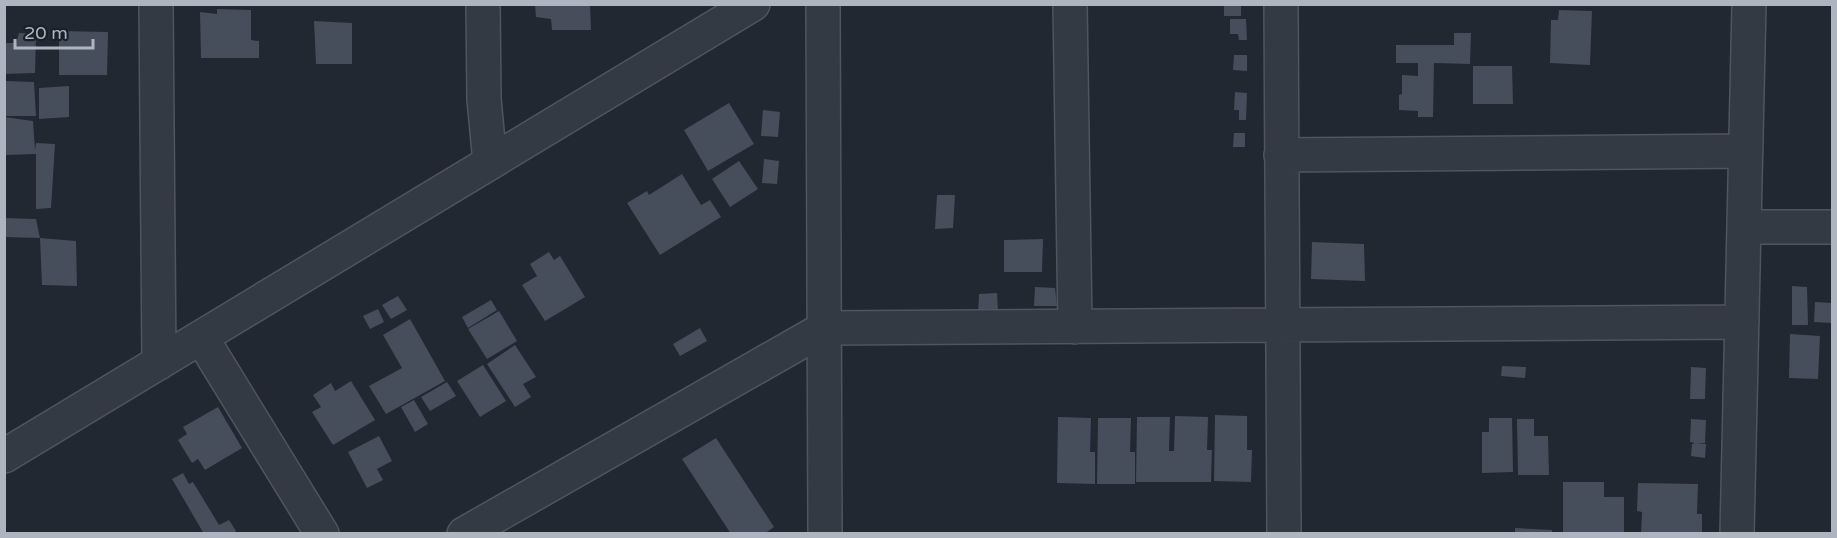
<svg xmlns="http://www.w3.org/2000/svg" width="1837" height="538" font-family="'Varela Round',sans-serif">
<style>
.building{fill:#454e5a}
.lines{fill:none;stroke-linecap:round;stroke-linejoin:round}
.minor-casing{stroke:#4f555e;stroke-width:36}
.minor{stroke:#343a43;stroke-width:33}
</style>
<rect width="100%" height="100%" fill="#212832"/>
<!-- building -->
<path class="building" d="M535,4H590L591,30H552L551,19L536,17Z
M1224,4H1241V16H1224Z
M217,9L251,10V40L259,41V58H201L200,12L217,14Z
M1559,10L1592,11L1590,65L1550,63L1551,20H1558Z
M1230,19H1246L1247,40H1239L1238,34H1230Z
M314,21L352,23V64H316Z
M59,31L108,32L107,75H59Z
M19,33L36,34L35,73L4,74V43H16Z
M1454,33H1471L1470,64L1434,63L1433,117H1418V111L1399,110V95L1402,94V75L1418,76V63H1396V45H1454Z
M1234,55H1247V71L1233,70Z
M1473,66H1512L1513,104H1473Z
M4,81L34,82L36,116H4Z
M69,86V117L39,119V88Z
M1235,92L1247,93L1246,120H1239V110H1234Z
M729,103L754,144L708,171L684,130Z
M763,110L780,112L778,137L761,136Z
M4,117L33,121L35,150L36,143L55,144L51,208L36,209V154L4,155Z
M1234,133H1245V147H1233Z
M764,159L779,161L777,184L762,183Z
M739,161L758,189L730,207L712,179Z
M682,174L701,205L710,200L721,217L660,255L627,203L647,191L649,195Z
M937,195H955L953,228L935,229Z
M4,218L36,219L40,238L4,237Z
M40,238L76,241L77,286L42,285Z
M1043,239L1042,272H1004V240Z
M1312,242L1364,244L1365,281L1311,279Z
M549,252L554,260L560,256L585,297L545,321L522,285L537,276L530,264Z
M1792,286L1807,287L1808,325H1792Z
M1035,287L1055,288L1057,306H1034Z
M997,293L998,311L978,313L979,294Z
M398,296L407,310L391,319L382,305Z
M491,300L497,310L468,328L462,317Z
M1815,302L1832,303V323L1814,322Z
M378,309L384,322L370,329L363,316Z
M499,311L517,341L487,359L468,329Z
M410,319L445,381L386,414L369,386L402,368L383,335Z
M700,328L707,341L680,356L673,344Z
M1790,334L1820,336L1818,379L1789,378Z
M515,345L536,377L523,384L531,397L515,407L487,364Z
M483,365L506,401L480,417L457,381Z
M1502,366L1526,367L1525,378L1501,376Z
M1691,367L1706,368L1705,399H1690Z
M351,381L375,420L333,445L312,412L321,407L313,395L331,383L335,391Z
M447,382L456,396L430,411L421,397Z
M414,400L428,424L415,432L401,407Z
M218,407L242,448L205,470L198,459L192,463L178,440L187,434L183,427Z
M1215,415L1247,416V450H1252L1251,482L1214,481Z
M1175,416L1208,417L1207,450H1212L1211,482H1136L1137,417H1170L1169,451H1174Z
M1058,417L1091,418L1090,452H1095V484L1057,483Z
M1098,418H1131L1130,452H1135V484H1097Z
M1489,418H1512L1513,472L1482,473V432H1489Z
M1517,419H1534V436H1548L1549,475H1518Z
M1691,419L1706,420L1705,443H1696L1706,444L1705,458L1691,456L1692,444L1695,443L1690,442Z
M379,436L392,461L377,469L383,480L367,488L348,452Z
M716,438L774,527L764,534H731L682,459Z
M183,473L189,484L193,482L219,525L229,520L236,531L233,534H204L172,479Z
M1563,482H1604V497H1624V534H1563Z
M1638,483L1698,484L1697,514H1702V534H1641L1642,512L1637,511Z
M1515,528L1552,530V534H1515Z"/>
<g class="lines">
<defs>
<path id="minor" d="M156,4L159,363
M483,4L484,99L490,163
M823,4L825,534
M1070,4L1075,327
M1281,4L1284,534
M1281,155L1746,151
M1744,227H1832
M201,337L322,534
M4,456L753,4
M464,534L825,328L1742,322
M1737,534L1749,4"/>
</defs>
<!-- minor casing -->
<use href="#minor" class="minor-casing"/>
<!-- minor -->
<use href="#minor" class="minor"/>
</g>
<!-- border -->
<rect width="1837" height="538" fill="none" stroke="#aeb5c0" stroke-width="12"/>
<!-- scale -->
<path d="M15 39v9h78v-9" fill="none" stroke="#aeb5c0" stroke-width="3"/>
<text x="24" y="39" font-size="18" fill="#aeb5c0" stroke="#1a2028" stroke-width="4.5" paint-order="stroke">20 m</text>
</svg>
